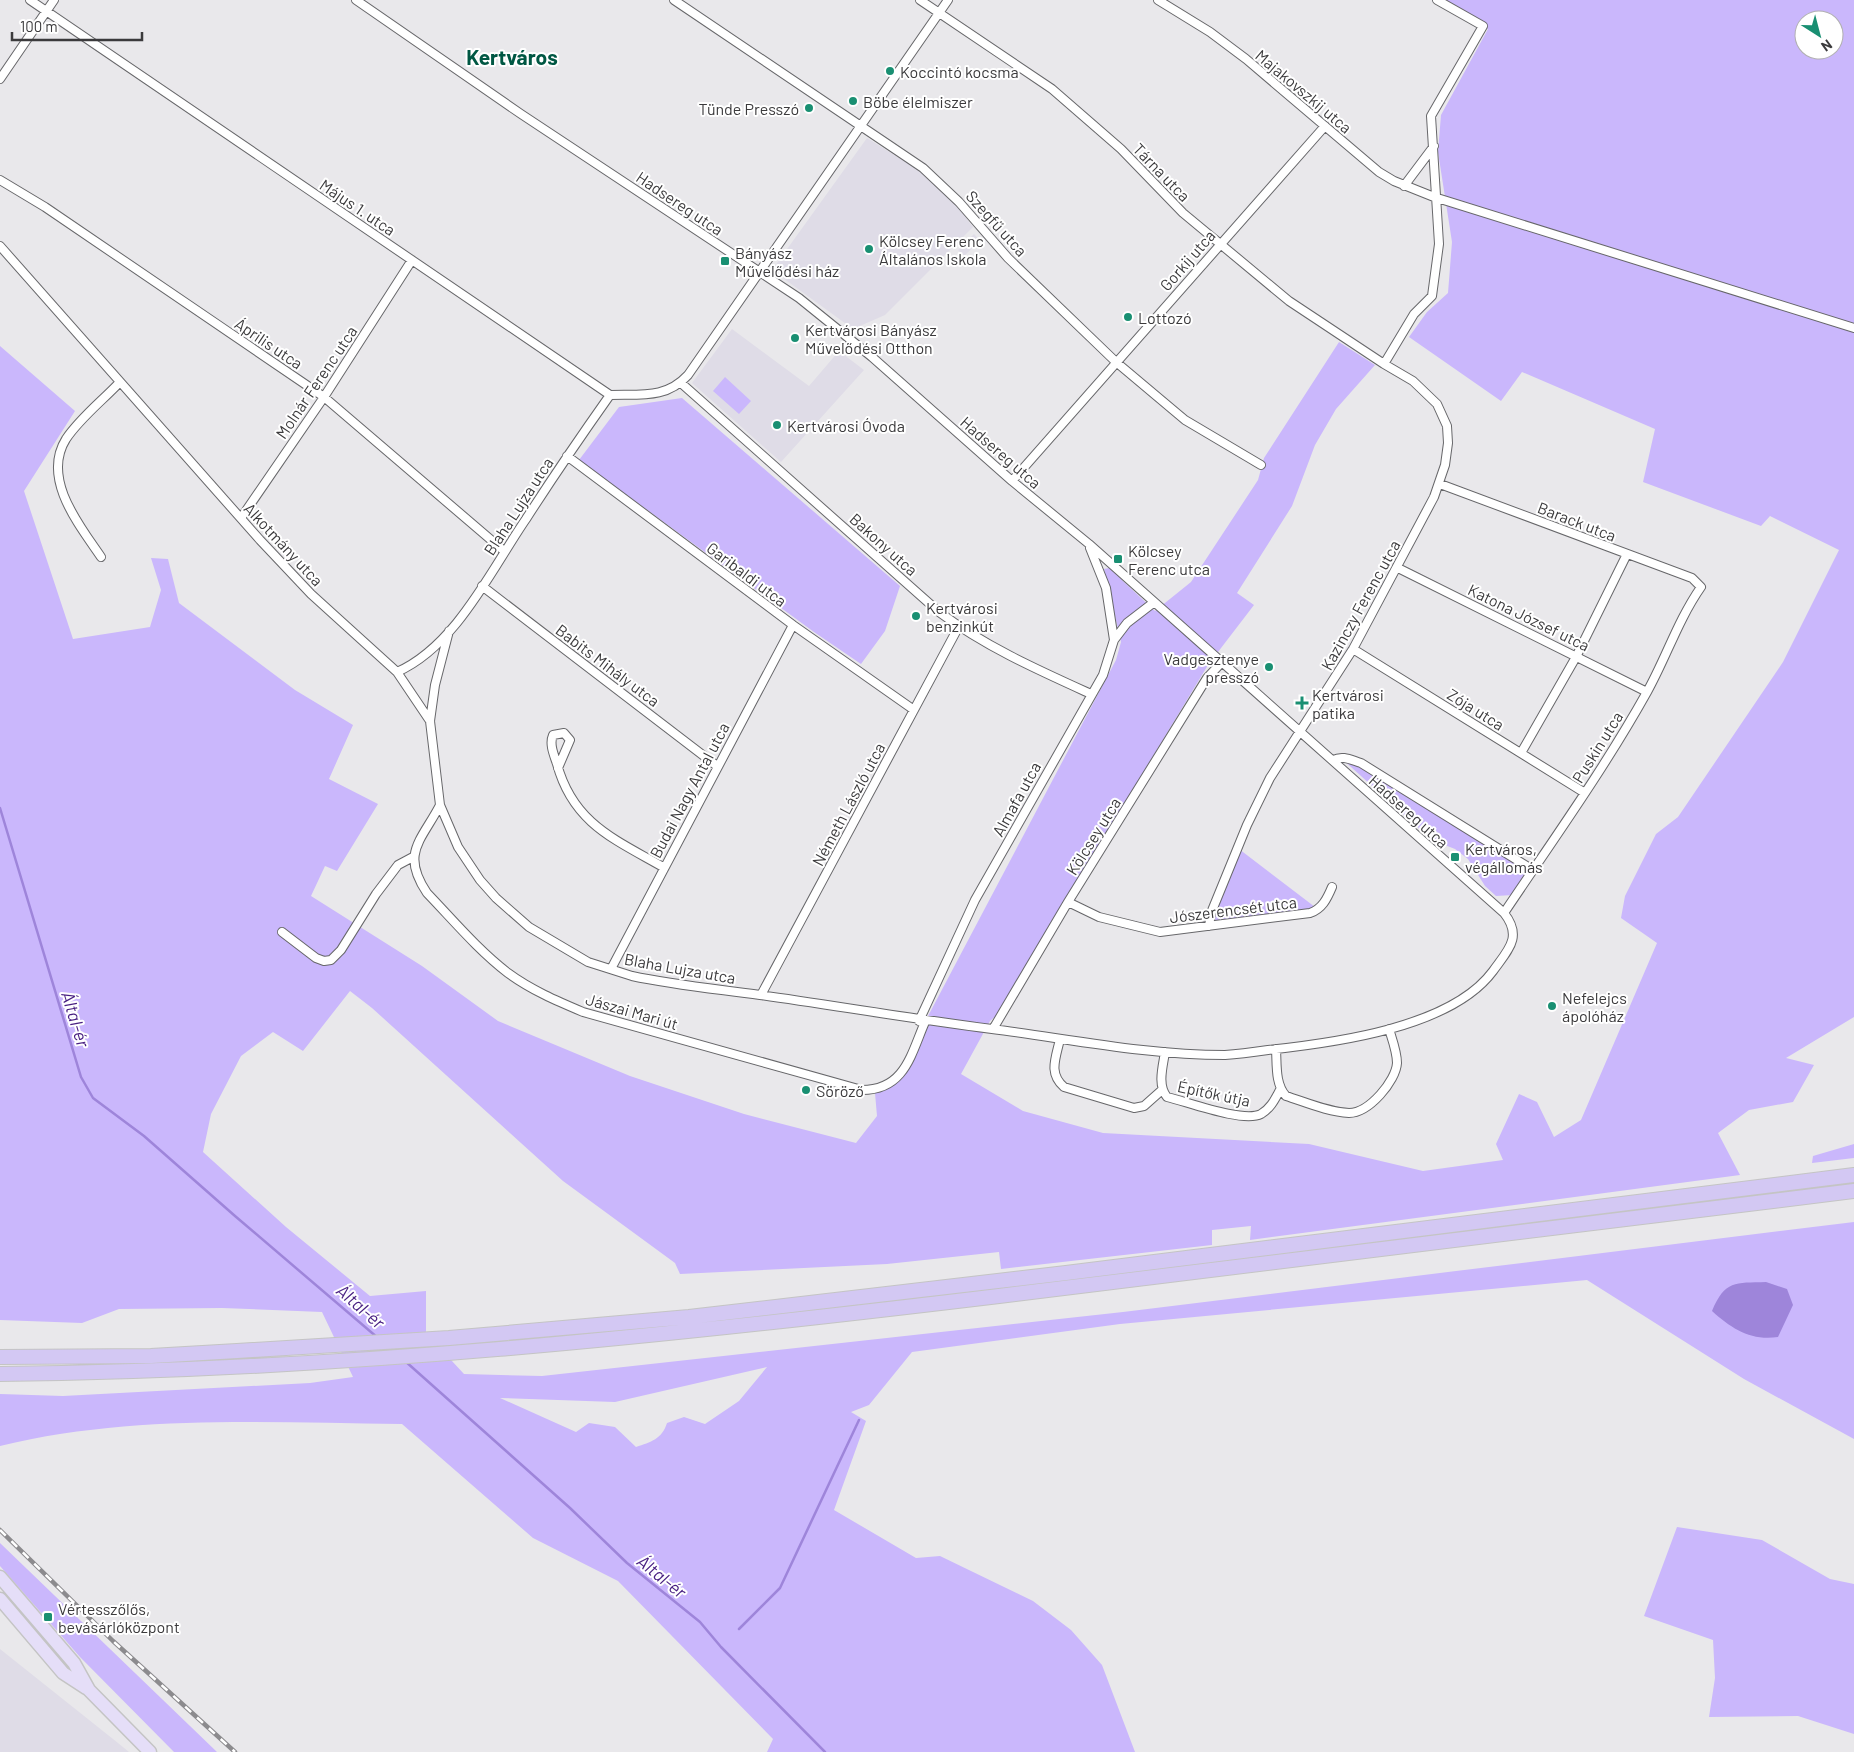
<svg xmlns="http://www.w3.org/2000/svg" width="1854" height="1752" font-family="Barlow,sans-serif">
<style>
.built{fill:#dfdce7}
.green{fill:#cab7fc;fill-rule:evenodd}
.water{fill:#9e85da}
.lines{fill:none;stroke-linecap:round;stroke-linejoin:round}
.stream{stroke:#9e85da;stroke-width:2.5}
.minor-casing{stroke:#67676a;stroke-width:10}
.primary-casing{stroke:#c4c4c4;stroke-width:15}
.motorway-casing{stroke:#c4c4c4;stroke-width:16}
.minor{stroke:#fff;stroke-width:8}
.primary{stroke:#e5def8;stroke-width:12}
.motorway{stroke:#d3c8f3;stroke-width:14}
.rail-casing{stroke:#8c8b8e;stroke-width:4.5}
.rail{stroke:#fff;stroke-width:2.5;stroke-dasharray:8;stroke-linecap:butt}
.poi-dot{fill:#198f72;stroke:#fff;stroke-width:2}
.labels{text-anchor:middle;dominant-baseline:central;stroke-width:4;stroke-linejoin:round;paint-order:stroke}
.poi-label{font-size:16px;fill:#3b3a3c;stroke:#fff;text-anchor:start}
.street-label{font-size:16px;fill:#3b3a3c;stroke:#fff}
.water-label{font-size:18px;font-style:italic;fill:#471e81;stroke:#fff}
.district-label{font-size:21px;font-weight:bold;fill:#005743;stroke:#fff}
</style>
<rect width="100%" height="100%" fill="#e9e8eb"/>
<!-- built -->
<path class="built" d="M867,138L920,171L957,206L973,227L885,315L853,329L772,270Z
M974,234L980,241L964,256L958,250Z
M732,329L809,386L839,351L864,370L781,462L692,383Z
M0,1649L118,1743L129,1752H0Z"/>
<!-- green -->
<path class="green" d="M1436,0H1854V1017L1786,1058L1814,1065L1793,1102L1749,1110L1718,1133L1740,1175L1250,1240L1251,1226L1212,1230V1245L1001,1269L999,1252L887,1264L680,1274L675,1263L563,1181L372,1008L350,991L303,1051L273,1032L241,1056L211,1114L203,1152L286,1227L370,1296L426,1291V1333L464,1374L542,1376L1123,1312L1854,1222V1439L1744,1379L1587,1280L1120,1324L912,1352L869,1405L851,1412L866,1421L834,1510L916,1558L940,1556L1033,1601L1071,1630L1102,1665L1135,1752H767L773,1739L618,1581L533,1538L402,1424C267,1423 132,1414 0,1446V1394L63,1396L310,1383L353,1377L322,1312L222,1308L119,1309L82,1323L0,1320V346L75,411L24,491L73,639L150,627L161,590L151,558L168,559L179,603L295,690L353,725L329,779L378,804L337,871L325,866L311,896L422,966L498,1021L630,1076L744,1114L856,1143L877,1116L875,1093C911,1079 914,1051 927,1018L1116,660L1121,642L1104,569L1109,568L1155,611L1191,582L1258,480L1264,458L1339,342L1375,365L1336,409L1315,445L1292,506L1237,593L1254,605L1208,665L997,1015L990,1021L961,1074L1023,1111L1103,1133L1309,1144L1423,1171L1503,1160L1496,1144L1519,1094L1537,1102L1554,1137L1581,1120L1657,943L1621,918L1625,896L1656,834L1678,817L1783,662L1839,550L1770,516L1761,526L1643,482L1655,429L1522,372L1501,401L1409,337L1427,312L1448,293L1452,242L1438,152L1441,115L1488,29ZM1804,20H1834V50H1804ZM767,1367L739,1401L705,1424L684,1417L667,1423C662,1439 651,1442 636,1447L615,1427L589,1423L576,1432L500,1398L615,1402Z
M725,377L751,401L739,414L713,391Z
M682,398L900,586L885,631L861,664L814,632L579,460L619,407Z
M1341,758L1360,766L1526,871L1513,895L1496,896L1485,886L1468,859L1455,849L1432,840Z
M1239,849L1315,907L1314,910L1213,922V911Z
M1854,1144V1158L1812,1163L1813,1156Z
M1677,1527L1762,1540L1830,1579L1854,1584V1734L1798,1716L1709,1717L1715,1678L1713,1640L1644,1616Z
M0,1543L217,1752H174L80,1657L0,1566Z"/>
<!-- water -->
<path class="water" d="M1766,1282L1787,1289L1793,1305L1778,1337C1751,1341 1732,1329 1712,1311C1725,1280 1735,1283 1766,1282Z"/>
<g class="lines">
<!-- stream -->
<path class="stream" d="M0,808L81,1077L93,1098L144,1136L235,1216L378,1338
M405,1361L570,1508L627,1563L700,1622L721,1647L825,1752
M739,1629L780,1588L859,1420"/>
<defs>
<path id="minor" d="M30,0L610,395C641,394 666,399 688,375L948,0
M356,0L521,114L799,298L872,357L1012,481L1089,544L1504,913C1523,937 1508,950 1493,971C1451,1028 1333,1043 1268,1050C1254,1052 1239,1054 1225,1055C1146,1055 1070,1039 992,1029C914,1019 837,1006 760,995C717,989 674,985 632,976L588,962L529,927L496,898L480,880L458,847L440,805L430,721L435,685L449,631
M674,0L923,168L959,202L1008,258L1116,362L1185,420L1261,465
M920,0L1052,89L1121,149L1183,213L1289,301L1384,364L1413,381L1437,404L1447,426L1448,443L1445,465L1434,497L1353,649L1270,778L1247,825L1211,913L1209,926
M1158,0L1210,32L1246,59L1379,172L1394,181L1434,197L1854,328
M0,79L54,0
M0,180L45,207L324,397L504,551
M1404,186L1434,146
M0,246L260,540L311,594L397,672L430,721
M1384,364L1414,314L1432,296L1439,244L1431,116L1483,26L1437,0
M681,383L939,612C986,647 1038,670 1091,694
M567,456L793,625L914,710
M1012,481L1325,126
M1440,484L1692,578L1701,587C1678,620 1666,658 1647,692C1604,769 1553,840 1504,913
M241,518L324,397L412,260
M1090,548L1106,588L1114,640
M101,557C80,526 41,479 66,439C80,418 102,401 119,383
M1398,568L1647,692
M482,586L717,766
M1353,649L1585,793
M397,672C456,646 491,570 526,519C553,477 581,436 610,395
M1521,753L1576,657L1627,554
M1333,760C1343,755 1351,760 1361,763L1533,870
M558,768L570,740L564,733L553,735C549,744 554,755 557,764C573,823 614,839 663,867
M440,805C422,840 400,853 427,893C453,920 478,950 508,973C531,990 557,1001 583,1012L862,1090C905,1090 911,1054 925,1022
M1068,902L1099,917L1160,932L1310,913C1322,909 1327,899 1332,887
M282,932L316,958L324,961L331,960L341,950L376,894L398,865L413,857
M611,969L793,625
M761,995L959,626
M919,1021L975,900L1103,675L1114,640L1127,623L1153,603
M993,1029L1068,902L1207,678L1222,662
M1060,1039C1056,1058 1048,1073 1064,1087L1134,1108L1144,1106L1162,1090
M1276,1049C1277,1065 1275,1084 1286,1096C1305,1102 1328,1112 1349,1113C1369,1113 1396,1081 1397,1063C1397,1052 1392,1039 1389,1029
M1165,1052C1163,1066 1157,1085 1167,1097C1188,1102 1243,1123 1261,1114C1271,1108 1275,1099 1280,1090"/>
<path id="primary" d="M0,1577L74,1663L89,1690L150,1752
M0,1599L63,1673L86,1688"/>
<path id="motorway" d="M0,1357L151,1356L237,1351L449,1338L689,1317L1066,1273L1854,1175
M0,1374C334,1371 667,1336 999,1296C1284,1262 1569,1227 1854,1191"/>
</defs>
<!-- minor casing -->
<use href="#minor" class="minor-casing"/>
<!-- primary casing -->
<use href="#primary" class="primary-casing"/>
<!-- motorway casing -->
<use href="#motorway" class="motorway-casing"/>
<!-- minor -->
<use href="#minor" class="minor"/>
<!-- primary -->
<use href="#primary" class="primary"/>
<!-- motorway -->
<use href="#motorway" class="motorway"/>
<defs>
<path id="rail" d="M0,1530L113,1641L235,1752"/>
</defs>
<!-- rail casing -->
<use href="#rail" class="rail-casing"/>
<!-- rail -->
<use href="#rail" class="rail"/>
</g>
<!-- markers -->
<g class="poi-dot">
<circle cx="890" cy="71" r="5"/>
<circle cx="853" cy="101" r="5"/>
<circle cx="809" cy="108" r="5"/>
<circle cx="869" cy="249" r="5"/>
<rect x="720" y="256" width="10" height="10" rx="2.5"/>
<circle cx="1128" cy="317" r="5"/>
<circle cx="795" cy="338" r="5"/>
<circle cx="777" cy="425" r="5"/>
<rect x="1113" y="554" width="10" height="10" rx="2.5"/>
<circle cx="916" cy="616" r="5"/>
<circle cx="1269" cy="667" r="5"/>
<path d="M1299.5 695.5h5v5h5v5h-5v5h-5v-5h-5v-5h5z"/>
<rect x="1450" y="852" width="10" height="10" rx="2.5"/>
<circle cx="1552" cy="1006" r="5"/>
<circle cx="806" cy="1090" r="5"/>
<rect x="43" y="1612" width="10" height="10" rx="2.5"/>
</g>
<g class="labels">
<!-- poi labels -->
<g class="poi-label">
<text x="900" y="71">Koccintó kocsma</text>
<text x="863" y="101">Böbe élelmiszer</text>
<text x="799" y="108" text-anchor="end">Tünde Presszó</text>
<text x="879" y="240">Kölcsey Ferenc<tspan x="879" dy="18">Általános Iskola</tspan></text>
<text x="735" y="252">Bányász<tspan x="735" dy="18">Művelődési ház</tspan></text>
<text x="1138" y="317">Lottozó</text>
<text x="805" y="329">Kertvárosi Bányász<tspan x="805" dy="18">Művelődési Otthon</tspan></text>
<text x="787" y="425">Kertvárosi Óvoda</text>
<text x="1128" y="550">Kölcsey<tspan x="1128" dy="18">Ferenc utca</tspan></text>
<text x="926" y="607">Kertvárosi<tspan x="926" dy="18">benzinkút</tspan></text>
<text x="1259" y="658" text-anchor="end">Vadgesztenye<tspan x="1259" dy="18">presszó</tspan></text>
<text x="1312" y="694">Kertvárosi<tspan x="1312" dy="18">patika</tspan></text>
<text x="1465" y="848">Kertváros,<tspan x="1465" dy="18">végállomás</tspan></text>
<text x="1562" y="997">Nefelejcs<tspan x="1562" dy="18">ápolóház</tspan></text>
<text x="816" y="1090">Söröző</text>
<text x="58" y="1608">Vértesszőlős,<tspan x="58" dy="18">bevásárlóközpont</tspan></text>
</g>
<!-- street labels -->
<g class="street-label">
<text transform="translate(1304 91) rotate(40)">Majakovszkij utca</text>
<text transform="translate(1162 172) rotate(46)">Tárna utca</text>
<text transform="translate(680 203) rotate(34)">Hadsereg utca</text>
<text transform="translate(358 207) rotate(34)">Május 1. utca</text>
<text transform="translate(997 223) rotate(48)">Szegfű utca</text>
<text transform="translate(1187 260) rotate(-49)">Gorkij utca</text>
<text transform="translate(269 343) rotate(34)">Április utca</text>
<text transform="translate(316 382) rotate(-56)">Molnár Ferenc utca</text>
<text transform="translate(1001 452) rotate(41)">Hadsereg utca</text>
<text transform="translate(518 506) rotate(-57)">Blaha Lujza utca</text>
<text transform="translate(1577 521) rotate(21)">Barack utca</text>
<text transform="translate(284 544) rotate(47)">Alkotmány utca</text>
<text transform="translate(884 544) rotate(42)">Bakony utca</text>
<text transform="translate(747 574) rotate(37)">Garibaldi utca</text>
<text transform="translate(1360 605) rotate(-61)">Kazinczy Ferenc utca</text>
<text transform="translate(1529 617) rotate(26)">Katona József utca</text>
<text transform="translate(608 665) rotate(37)">Babits Mihály utca</text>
<text transform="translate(1476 709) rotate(32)">Zója utca</text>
<text transform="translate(1597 747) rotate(-58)">Puskin utca</text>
<text transform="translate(689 790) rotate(-62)">Budai Nagy Antal utca</text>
<text transform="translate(1016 799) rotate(-61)">Almafa utca</text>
<text transform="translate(848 804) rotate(-62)">Németh László utca</text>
<text transform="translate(1409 811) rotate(42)">Hadsereg utca</text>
<text transform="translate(1093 836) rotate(-58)">Kölcsey utca</text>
<text transform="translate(1233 909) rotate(-7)">Jószerencsét utca</text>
<text transform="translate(680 968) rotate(10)">Blaha Lujza utca</text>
<text transform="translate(632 1011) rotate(16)">Jászai Mari út</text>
<text transform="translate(1214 1093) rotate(12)">Építők útja</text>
</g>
<!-- water labels -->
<g class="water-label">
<text transform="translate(76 1019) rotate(73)">Által-ér</text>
<text transform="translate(361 1306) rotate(41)">Által-ér</text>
<text transform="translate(662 1576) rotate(39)">Által-ér</text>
</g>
<!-- district labels -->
<g class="district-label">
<text x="512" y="56">Kertváros</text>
</g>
</g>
<!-- north arrow -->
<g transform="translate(1819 35) rotate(144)"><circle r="24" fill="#ffffff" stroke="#b1b0b1"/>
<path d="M0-4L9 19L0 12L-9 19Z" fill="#198f72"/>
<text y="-8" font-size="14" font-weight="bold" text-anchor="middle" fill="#3b3a3c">N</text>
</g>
<!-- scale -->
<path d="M12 32v8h130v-8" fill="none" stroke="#3b3a3c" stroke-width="2.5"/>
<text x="20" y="32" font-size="15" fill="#3b3a3c" stroke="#ffffff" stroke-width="4" paint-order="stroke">100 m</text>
</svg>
